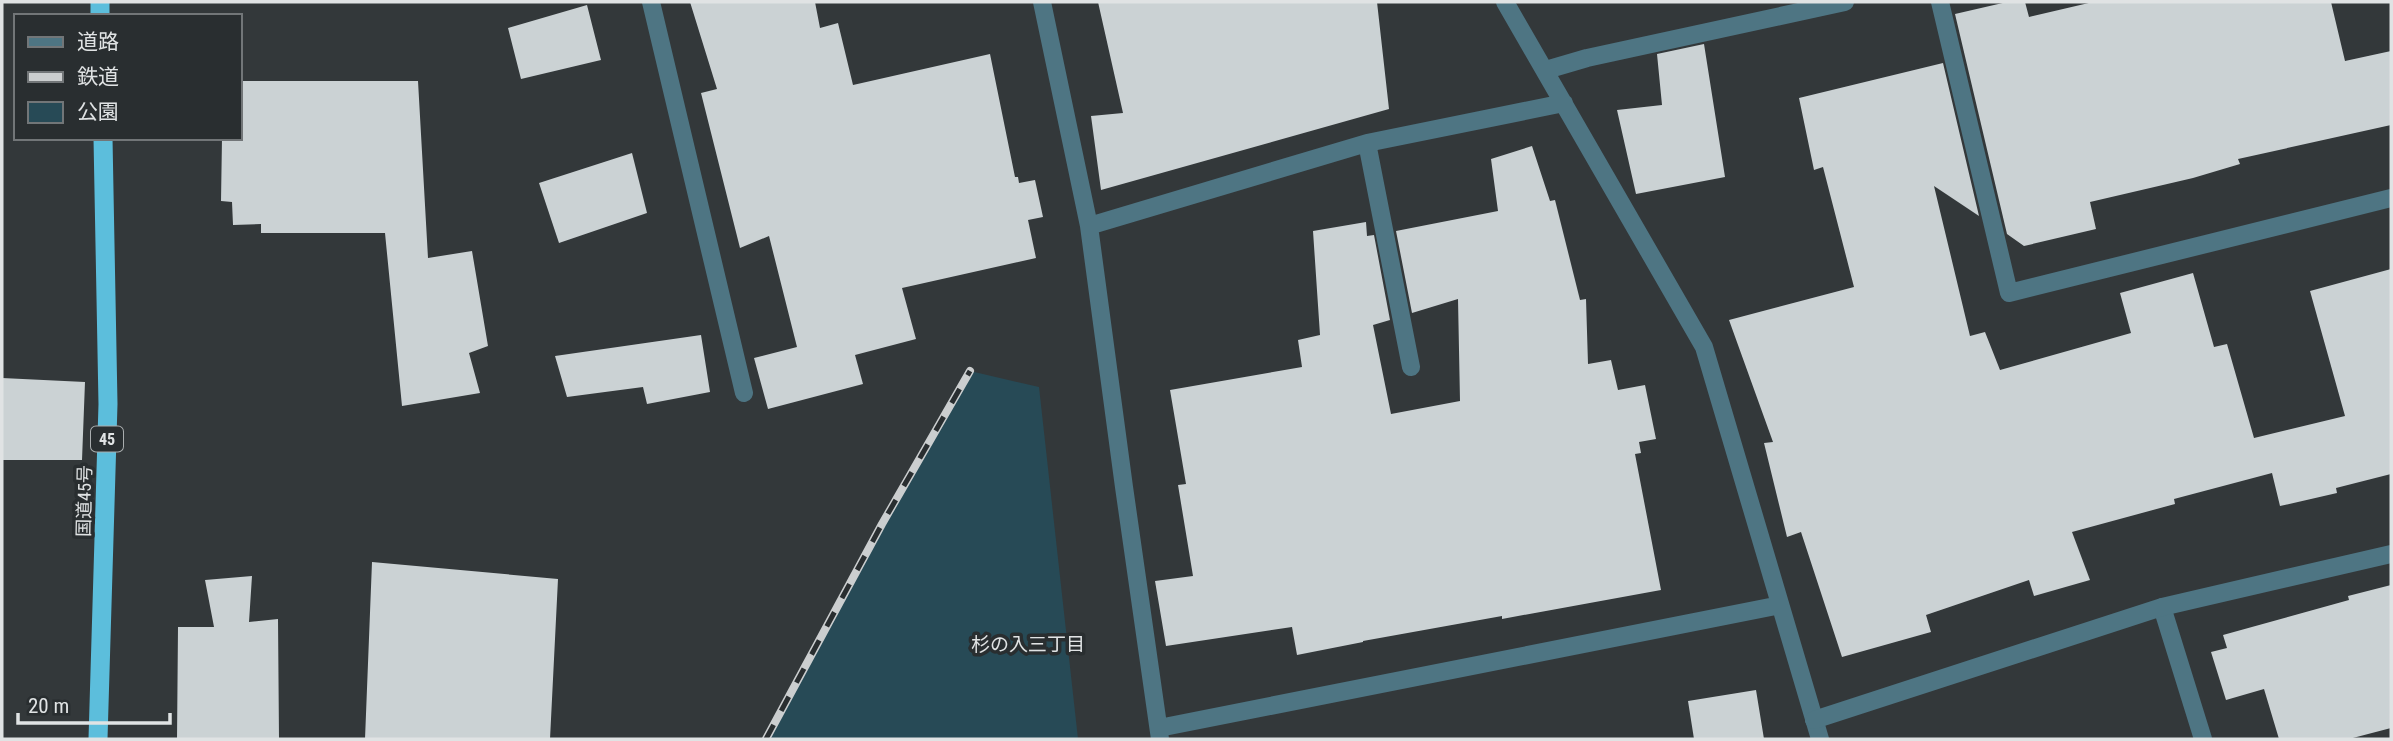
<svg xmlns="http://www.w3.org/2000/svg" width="2393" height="741" font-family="'Roboto Condensed','Noto Sans JP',sans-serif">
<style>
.green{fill:#274a56}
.building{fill:#cbd2d4}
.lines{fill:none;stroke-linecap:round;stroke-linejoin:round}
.minor{stroke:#4e7583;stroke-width:18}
.tertiary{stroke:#4e7583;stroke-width:18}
.trunk{stroke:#5cbedc;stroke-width:19}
.rail-casing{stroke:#cbcecf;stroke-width:8}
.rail{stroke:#292e30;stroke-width:5;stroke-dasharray:16;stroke-linecap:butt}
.labels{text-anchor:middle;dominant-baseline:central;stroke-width:7;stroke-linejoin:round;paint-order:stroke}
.shield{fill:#292e30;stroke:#a9adae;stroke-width:2}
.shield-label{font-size:16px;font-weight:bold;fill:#e0e3e4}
.street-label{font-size:18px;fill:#e0e3e4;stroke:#292e30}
.neighbourhood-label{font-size:19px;fill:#e0e3e4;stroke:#292e30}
</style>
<rect width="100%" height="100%" fill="#33383a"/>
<!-- green -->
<path class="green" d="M970,371L1039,387L1078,739H766L882,524Z"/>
<!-- building -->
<path class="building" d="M690,2H815L820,28L838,23L853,85L990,54L1015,177H1018L1019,183L1035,180L1043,217L1028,220L1036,258L902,288L916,339L855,355L863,384L768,409L754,358L797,347L769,236L740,248L701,93L717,89Z
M1098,2H1377L1389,109L1101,190L1091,116L1123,113Z
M2007,2H2025L2029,17L2093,2H2331L2345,61L2391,51V125L2238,159L2240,164L2193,178L2090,202L2096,229L2024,246L2007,234L1955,14Z
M587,5L601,60L521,79L508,28Z
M1704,44L1725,177L1636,194L1617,110L1662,105L1657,54Z
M1943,63L1979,216L1934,186L1970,336L1985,332L2000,370L2131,333L2120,293L2193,273L2214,347L2227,344L2254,438L2345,416L2310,291L2391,269V474L2336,488L2337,493L2280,506L2272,473L2174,499L2175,504L2072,532L2090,580L2034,596L2029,580L1926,615L1931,632L1842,657L1801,532L1787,537L1764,443L1773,442L1729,320L1854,287L1823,167L1814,170L1799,98Z
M240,81H418L428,258L472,251L488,346L469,353L480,393L402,406L385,233H261V224L233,225L232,202L221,201L222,138H240Z
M1532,146L1550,201L1555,200L1580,300L1586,299L1588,364L1611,360L1618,390L1645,385L1656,439L1639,442L1641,453L1635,454L1661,590L1502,619V616L1363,641V642L1297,655L1292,627L1166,646L1155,581L1193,576L1178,485L1186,484L1170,390L1302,367L1298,340L1320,335L1313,231L1366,222L1367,236L1374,235L1390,320L1373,325L1391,414L1460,401L1458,299L1412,313L1396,231L1498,211L1491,159Z
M632,153L647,213L559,243L539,183Z
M701,335L710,392L647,404L643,387L567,397L555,356Z
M2,378L85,382L82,460H2Z
M372,562L558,579L550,739H365Z
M252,576L249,622L278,619L279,739H177L178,627H214L205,580Z
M2391,585V728L2349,739H2279L2264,689L2226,700L2211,652L2227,648L2223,635L2349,600L2348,596Z
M1756,690L1764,739H1694L1688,701Z"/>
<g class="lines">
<!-- minor -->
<path class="minor" d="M651,2L744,393
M1042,2L1089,226L1124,487L1160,739
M1505,2L1704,347L1820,739
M1940,2L2009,293L2391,198
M1546,70L1587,58L1845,2
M1367,143L1411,367
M1089,226L1367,143L1564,103
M2162,607L2203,739
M1159,728L1780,605"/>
<!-- tertiary -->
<path class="tertiary" d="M1814,720L2162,607L2391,554"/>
<!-- trunk -->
<path class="trunk" d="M100,2V16
M98,739L108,404L103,138"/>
<defs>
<path id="rail" d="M766,739L882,524L970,371"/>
</defs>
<!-- rail casing -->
<use href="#rail" class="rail-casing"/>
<!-- rail -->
<use href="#rail" class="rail"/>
</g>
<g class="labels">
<!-- shield labels -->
<rect class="shield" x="91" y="426.5" width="32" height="25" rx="5"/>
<g class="shield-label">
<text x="107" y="439">45</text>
</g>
<!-- street labels -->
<g class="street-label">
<text transform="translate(84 501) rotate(-89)">国道45号</text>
</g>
<!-- neighbourhood labels -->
<g class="neighbourhood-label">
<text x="1028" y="644">杉の入三丁目</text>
</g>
</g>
<!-- border -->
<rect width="2393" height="741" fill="none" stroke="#e0e3e4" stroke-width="7"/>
<!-- legend -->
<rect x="14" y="14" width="228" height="126" fill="#292e30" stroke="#727678" stroke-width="2"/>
<rect x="28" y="37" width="35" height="10" fill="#4e7583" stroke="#727678" stroke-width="2"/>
<text x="77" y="49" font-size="21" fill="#e0e3e4">道路</text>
<rect x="28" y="72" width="35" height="10" fill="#cbcecf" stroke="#727678" stroke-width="2"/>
<text x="77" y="84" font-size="21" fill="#e0e3e4">鉄道</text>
<rect x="28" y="102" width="35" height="21" fill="#274a56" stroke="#727678" stroke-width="2"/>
<text x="77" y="119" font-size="21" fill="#e0e3e4">公園</text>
<!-- scale -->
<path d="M18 713v10h152v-10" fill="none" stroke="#e0e3e4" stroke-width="3.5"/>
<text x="28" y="713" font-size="21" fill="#e0e3e4" stroke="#292e30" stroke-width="5" paint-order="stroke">20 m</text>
</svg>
